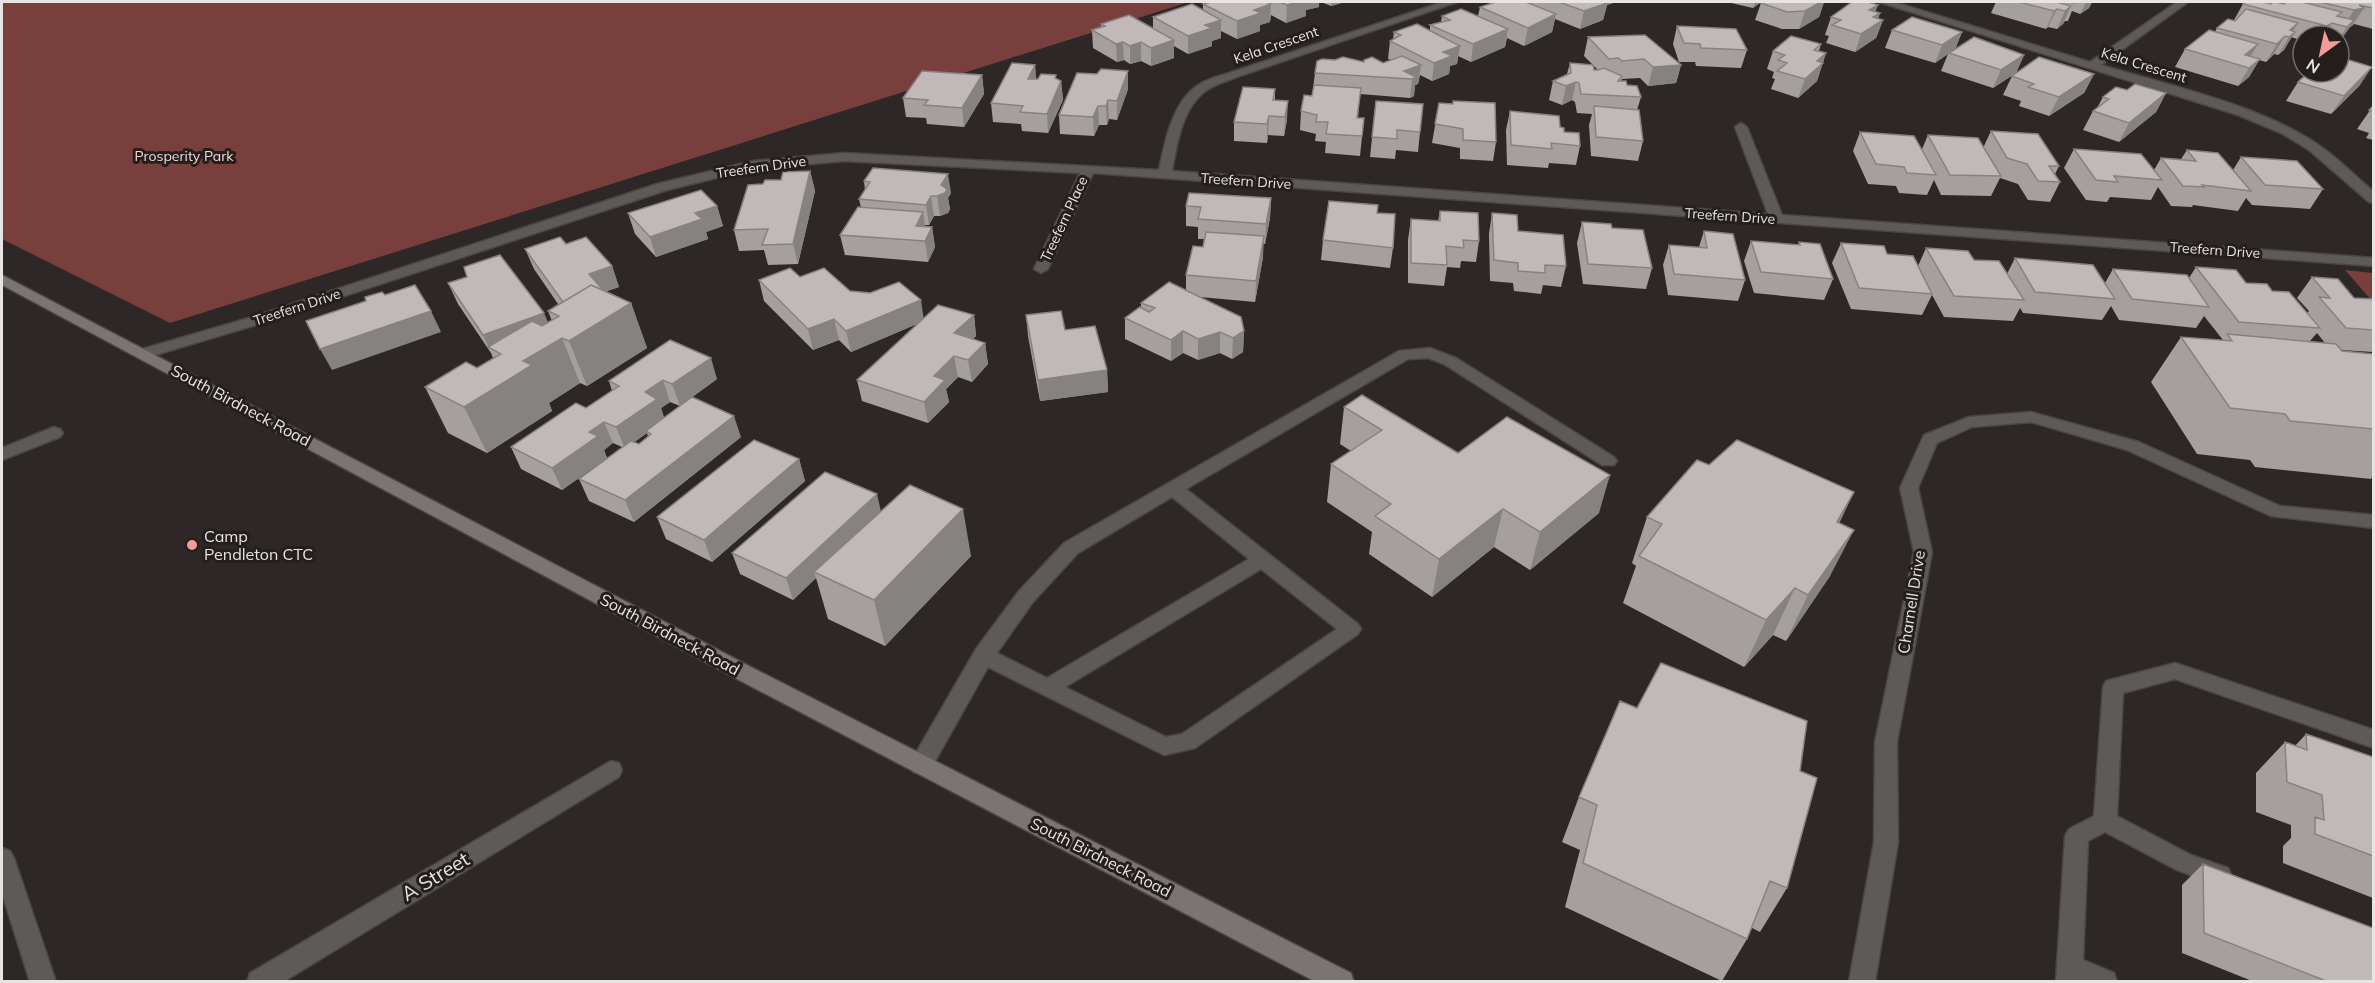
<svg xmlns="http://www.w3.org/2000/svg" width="2375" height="983" font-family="Mulish,sans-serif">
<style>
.green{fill:#783f3d}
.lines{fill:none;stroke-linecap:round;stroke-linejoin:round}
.lane-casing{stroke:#4b4545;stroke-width:3}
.street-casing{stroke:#4b4545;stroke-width:3}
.secondary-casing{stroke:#4b4545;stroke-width:3}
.lane{fill:#5d5a59;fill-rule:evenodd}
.street{fill:#5d5a59;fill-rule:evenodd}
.secondary{fill:#7a7574;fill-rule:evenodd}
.wall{fill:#a69f9f;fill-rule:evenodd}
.shaded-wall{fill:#878282}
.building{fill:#c1b9b9;stroke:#878282;stroke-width:1.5}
.poi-dot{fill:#f59b97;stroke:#241e1d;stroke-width:2}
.labels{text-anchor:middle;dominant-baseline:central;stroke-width:6;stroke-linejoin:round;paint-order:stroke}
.far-street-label{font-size:14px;fill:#e8e4e4;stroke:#241e1d}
.far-park-label{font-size:14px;fill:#f3d7d5;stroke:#241e1d}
.street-label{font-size:16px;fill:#e8e4e4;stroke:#241e1d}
.poi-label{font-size:16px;fill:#e8e4e4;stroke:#241e1d;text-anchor:start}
.near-street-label{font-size:20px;fill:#e8e4e4;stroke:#241e1d}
</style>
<rect width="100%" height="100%" fill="#2d2727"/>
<!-- green -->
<path class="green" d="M2,2H1189L170,323L2,239Z
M2345,270L2373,273V302Z"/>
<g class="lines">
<defs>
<path id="lane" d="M1430,348L1456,358L1614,457L1617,461L1614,465H1602L1444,364L1428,358L1408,359L1186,489L1358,624L1361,629L1358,634L1195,748L1164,755L988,667L929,772L921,774L913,772L910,765L913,758L976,649L1019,591L1064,543L1399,351ZM1172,497L1249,559L1047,678L997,653L1033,602L1078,553ZM1261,569L1337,629L1182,734L1166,737L1065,687Z
M2175,663L2374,730V748L2175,679L2123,693L2117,816L2191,855L2228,868L2232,876L2228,884L2220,887L2175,869L2105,832L2088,841L2083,960L2114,973L2117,982H2056L2065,836L2069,829L2094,816L2103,687L2106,681Z"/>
<path id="street" d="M1443,2H1457L1237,77C1227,81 1216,84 1207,90C1182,107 1177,144 1172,171L1768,214L1735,127L1741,123L1747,127L1782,215L2374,258V266L1093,173L1048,269L1041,273L1034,269L1080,173L844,161L753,169L667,190L259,324L145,358L137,353L139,350L249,318L657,184L753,161L844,153L1159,170C1165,141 1172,103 1198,85C1207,79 1219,76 1229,73Z
M1879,2H1894L2090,62L2177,2H2188L2101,65C2168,85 2259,105 2317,144C2337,157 2355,176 2374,192V203L2369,202L2309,150L2281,133L2238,115Z
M2031,412L2139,442L2280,506L2374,515V528L2271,516L2127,450L2031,422L1972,427L1937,443L1918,488L1932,552L1897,742L1898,842L1875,982H1849L1874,842L1875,742L1914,552L1900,488L1924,435L1969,417Z
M54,427L60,429L63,433L60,437L2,460V448Z
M611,761L619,763L622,770L619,777L283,982H247L250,973Z
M2,848L10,851L14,858L56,982H30L2,893Z"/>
<path id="secondary" d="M2,275L751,667L1351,973L1354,982H1316L737,679L2,285Z"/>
</defs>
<!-- lane casing -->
<use href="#lane" class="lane-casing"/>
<!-- street casing -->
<use href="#street" class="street-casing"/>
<!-- secondary casing -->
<use href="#secondary" class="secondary-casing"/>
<!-- lane -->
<use href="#lane" class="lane"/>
<!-- street -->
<use href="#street" class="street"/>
<!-- secondary -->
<use href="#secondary" class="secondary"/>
</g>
<!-- wall -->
<path class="wall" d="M1211,2H1319V7L1306,10V16L1286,23L1271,15L1270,22L1260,25V31L1237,39L1221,31V38L1212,41V46L1188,54L1174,46V58L1151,66L1141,61L1130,64L1124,60L1117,62L1093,48L1092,30L1101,27V24L1153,28V17L1203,10V4Z
M1321,2H1345L1331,6Z
M1531,2H1616L1607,5L1603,20L1580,29L1555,19L1552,32L1524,46L1507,38L1505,47L1471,62L1458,56L1457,64L1450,66L1449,74L1432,81L1420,75L1418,84L1415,85L1414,96L1410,98L1360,94L1358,118H1364L1360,156L1325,153L1326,142L1315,141L1316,134L1300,130L1301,111L1312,96L1315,73L1364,62L1383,63L1391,60L1388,59L1390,41L1393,39L1394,32L1430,31V25L1441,22L1442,16H1478L1480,7L1531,4Z
M1727,2H1761L1753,8Z
M1824,2L1819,17L1799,29H1782L1755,20L1761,3Z
M1996,2H2092L2089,8L2080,14L2072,11L2068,21H2065L2063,24L2057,29L2048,27L2046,29L1991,13Z
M2246,2H2373V29L2354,24L2352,26L2350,27L2342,38L2339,41V36H2303V41L2291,37L2284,50L2278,55L2274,54L2266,62L2259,60L2249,77L2238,86L2175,67L2185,49L2215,32L2217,28L2234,20L2243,4Z
M1878,5L1875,12L1880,13L1878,19L1883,20L1876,38L1855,52L1826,43L1829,36L1825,35L1831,17Z
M1677,26L1747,50L1741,68L1696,66L1695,62H1679L1673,44Z
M1892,30L1962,32L1955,49L2024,55L2016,73L1993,88L1941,71L1948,54L1935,63L1885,48Z
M1588,37L1681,65L1676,83L1648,86L1640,78L1622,79L1621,81L1641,97L1637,110L1643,141L1638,161L1591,156L1589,125L1592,114L1577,113L1575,102L1572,100L1562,105L1549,100L1553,81L1567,74L1570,63L1598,70L1584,56Z
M1821,44L1819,51L1826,53L1817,81L1798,98L1771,89L1775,79L1772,78L1774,72L1767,69L1773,51Z
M1035,65L1036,79H1056L1061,81L1063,100L1048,133L1022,131L1021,124L993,122L991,103Z
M2094,74L2084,93L2049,116L2019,106L2021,101L2003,95L2012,76Z
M982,75L984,94L964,127L927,124L926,118L906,117L903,98Z
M2298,82L2360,85L2331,114L2286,101Z
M1128,89L1117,120L1109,119L1107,125H1099L1094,136L1060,134L1059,115Z
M1275,89V100L1287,120L1284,136L1268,135L1267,143L1234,141V122Z
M2127,90L2166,93L2156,112L2119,142L2083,130L2093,111L2097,108L2103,97Z
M1376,101L1420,132L1418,152L1396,150L1395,159L1370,157Z
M1439,103L1496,142L1493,161L1460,159V148L1432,143Z
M2373,106V140L2366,138L2369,133L2357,129Z
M1510,111L1560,127L1580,146L1576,165L1549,163L1548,168L1507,165L1506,130Z
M1991,131L2059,166L2055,174L2060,182L2050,202L2028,200L2018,184L2000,178L1991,196L1941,195L1934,180L1927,195L1899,193L1896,186L1868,184L1853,151L1860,132L1922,149L1928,135L1983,148Z
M2074,149L2154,170L2161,158L2181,159L2187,150L2233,170L2241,157L2323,189L2310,209L2252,205L2246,198L2238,211L2193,205L2192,207L2171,206L2158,187L2151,200L2110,197L2107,202L2086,200L2064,168Z
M810,171L815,191L798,264L768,265L764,250L739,251L734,230L781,180Z
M864,181L951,193L948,198L950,209L948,213L940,216H934L929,225H925V226L932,227L935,247L928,262L845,255L840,235L861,208L859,199L865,190Z
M1271,198L1270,218L1265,244H1263V257L1255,302L1200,297L1244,331L1243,352L1232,359L1220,353L1198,360L1183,353L1171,361L1125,339V318L1141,308V303L1186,290V275L1203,247L1204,239H1198V227L1186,226V206Z
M717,206L723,226L706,232L708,239L656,257L635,234L628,213Z
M1440,211L1479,241L1476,262L1461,261L1460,268L1447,267L1444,286L1408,283V240L1411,219L1438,221Z
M1377,213L1393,248L1390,268L1321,260L1323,240Z
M1492,213L1518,231L1566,266L1561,287L1543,285L1541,294L1514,291L1513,283L1490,281L1489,234Z
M1582,222L1612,228L1652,268L1646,289L1583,284L1577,243Z
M1704,231L1745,280L1738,301L1668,295L1663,265L1669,245L1699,247Z
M1751,241L1798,245L1799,242L1833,279L1824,300L1754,293L1744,261Z
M1841,243L1887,254L1918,266L1926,248L1974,260L2007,274L2015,258L2105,283L2113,269L2189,278L2196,267L2272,291L2307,313L2309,311L2297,298L2312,277L2354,298L2373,299V352L2341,350L2342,351L2373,354V475L2371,479L2255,467L2250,460L2197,454L2151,382L2181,337L2223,340L2204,316L2196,328L2119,320L2111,306L2102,320L2023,313L2020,308L2013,321L1944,317L1932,295L1922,315L1851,309L1832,263ZM2317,333L2325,343L2310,341Z
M566,244L612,266L619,287L606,291L631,303L647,348L587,386L580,383L549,403L552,411L487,453L448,433L425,387L477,368L493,358L491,353L458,304L448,283L549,323L552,321L548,311L558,304L534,269L525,249Z
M800,277L850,291L924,318L974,315L976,336L973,339L985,343L988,364L972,382L958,377L946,389L949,402L928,423L862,401L857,380L917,324L851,352L839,340L813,350L764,301L759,280Z
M1026,315L1065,330L1107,370L1108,392L1040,401L1028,336Z
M717,379L680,406L670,402L661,408L664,418L741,437L634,522L589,501L579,479L622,447L613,443L604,450L607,458L562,490L521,469L511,447L586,408L612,391L609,381ZM647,433L648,437L639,444L634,442Z
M1344,407L1458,453L1599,513L1530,570L1494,547L1432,597L1369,554L1372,532L1327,502L1331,464L1351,451L1340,444Z
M799,459L805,481L712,562L666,539L657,517Z
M881,512L971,556L885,646L828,619L816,578L793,600L740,574L732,553Z
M1647,517L1839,523L1830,576L1786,641L1773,635L1744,667L1623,603L1636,566L1632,563Z
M2306,734L2373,757V898L2283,863V846L2291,838V825L2256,812V773L2285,742L2295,746Z
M1800,771L1787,888L1760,932L1752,928L1747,939L1722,981L1565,907L1580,850L1562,842L1579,797Z
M2203,864L2373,981H2252L2182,953V885Z"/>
<!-- shaded-wall -->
<path class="shaded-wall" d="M1298,2H1319V7L1306,10V16L1286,23L1287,5Z
M1331,2H1345L1331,6Z
M1599,2H1616L1607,5L1603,20L1580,29L1584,11Z
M1755,2H1761L1753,8Z
M1821,2H1824L1819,17L1799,29L1805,11Z
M2086,2H2092L2089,8L2080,14Z
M1271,4L1270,22L1260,25V31L1237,39V21L1254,10Z
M1878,5L1871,22L1869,10Z
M2071,6L2063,24L2057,29L2065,11Z
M2364,8L2352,26L2350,27L2342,38L2339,41V39L2347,27L2344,26L2354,10Z
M2057,9L2048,27L2046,29L2054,11Z
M1880,13L1875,25L1883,20L1876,38L1855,52L1861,34L1873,17Z
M1556,14L1552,32L1524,46L1528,28Z
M1221,20V38L1212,41V46L1188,54V36L1205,25Z
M2298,23L2290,36L2295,32L2284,50L2278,55L2289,37L2290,30Z
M2332,23L2323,36H2322L2327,26Z
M1508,29L1505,47L1471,62L1473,44Z
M1962,32L1955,50L1949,53L1948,54L1935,63L1942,45Z
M2285,36L2274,54L2266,62L2277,44Z
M1174,40V58L1151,66V48Z
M1123,42L1124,60L1117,62L1116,44Z
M1141,42V61L1130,64V46Z
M2258,44L2247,62L2245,55Z
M1460,46L1457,64L1450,66L1449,74L1432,81L1434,63L1443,52Z
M1826,53L1817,81L1798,98L1805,79L1817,61Z
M2024,55L2016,73L1993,88L2001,70Z
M2260,59L2249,77L2238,86L2249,68Z
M1035,65L1036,83L1028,79Z
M1421,65L1418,84L1415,85L1414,96L1410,98L1412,79L1404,71Z
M1681,65L1676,83L1648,86L1653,67Z
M2372,67L2360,85L2331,114L2344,96Z
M1128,71V89L1117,120V101Z
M2094,74L2084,93L2049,116L2059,97Z
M982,75L984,94L964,127L962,108Z
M1056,75L1057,91L1061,81L1063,100L1048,133L1047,114Z
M1576,82L1572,100L1562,105L1566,86Z
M2166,93L2156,112L2119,142L2129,123Z
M1108,100L1109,119L1107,125L1106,106Z
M1288,101L1287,120L1284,136L1285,117Z
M1098,106L1099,125L1094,136L1093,117Z
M1269,116L1268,135L1267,143V124Z
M810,171L815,191L798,264L793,244Z
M948,174L951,193L948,198L950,209L948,213L940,216L937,196L941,185Z
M931,196L934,216L929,225L926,205Z
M1271,198L1270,218L1265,244L1266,224Z
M717,206L723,226L706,232L708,239L656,257L650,237L695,213Z
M923,212L926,232L916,226Z
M932,227L935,247L928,262L925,241Z
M1264,236L1263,257L1255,302L1256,281Z
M612,266L619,287L597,295L589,274Z
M921,300L924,321L851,352L846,331Z
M631,303L647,348L587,386L569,341Z
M431,311L441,332L332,370L320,349Z
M544,313L553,334L489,348L483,335Z
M974,315L976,336L957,355L954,333Z
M834,319L839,340L813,350L808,329Z
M1183,331V353L1171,361V340Z
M1244,331L1243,352L1232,359L1233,338Z
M1220,332V353L1198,360V339Z
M562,338L580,383L549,403L552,411L487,453L464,407L523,361Z
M985,343L988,364L972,382L968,360Z
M954,356L958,377L946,389L949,402L928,423L924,402L934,376Z
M711,358L717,379L680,406L672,384Z
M1107,370L1108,392L1040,401L1038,380Z
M663,380L670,402L661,408L665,420L646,431L647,433L625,449L616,427L645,392Z
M734,416L741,437L634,522L625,500Z
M604,422L613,443L604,450L607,458L562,490L552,468L589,432Z
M799,459L805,481L712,562L704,540Z
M1610,475L1599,513L1530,570L1540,532Z
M1854,492L1832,539L1837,522Z
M877,494L882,516L814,572L816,578L793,600L786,578Z
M963,509L971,556L885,646L874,600Z
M1503,509L1494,547L1432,597L1439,559Z
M1854,530L1830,576L1786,641L1808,595Z
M1795,588L1773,635L1744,667L1766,620Z"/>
<!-- building -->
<path class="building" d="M1211,2H1266L1271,4L1254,10L1261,13L1237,21L1203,4Z
M1279,2H1298L1287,5Z
M1496,2H1526L1556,14L1528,28L1480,7Z
M1559,2H1605L1607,3L1584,11Z
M1763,2H1821L1805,11L1787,12L1761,3Z
M1852,2H1868L1878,5L1869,10L1880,13L1873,17L1883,20L1861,34L1832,25L1841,20L1831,17Z
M2019,2H2062L2060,3L2071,6L2065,11L2057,9L2054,11Z
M2063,2H2076V3Z
M2246,2H2263L2271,4L2273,2H2275L2284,4L2287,2H2302L2342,12L2337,16L2354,20L2347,27L2332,23L2327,26L2243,4Z
M2320,2H2373V8L2359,5L2364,8L2354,10Z
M1192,4L1221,20L1205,25L1212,28L1188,36L1153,17Z
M1461,9L1508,29L1473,44L1430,25L1450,20L1442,16Z
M2246,9L2298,23L2290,30L2295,32L2289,37L2285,36L2277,44L2217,28L2228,19L2235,21Z
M1129,15L1174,40L1151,48L1141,42L1130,46L1123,42L1116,44L1092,30L1105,26L1101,24Z
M1912,17L1962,32L1942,45L1892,30Z
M1417,24L1460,46L1443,52L1452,56L1434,63L1390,41L1401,35L1394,32Z
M1677,26L1736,29L1747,50L1701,48L1700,44L1684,43Z
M2209,30L2258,44L2245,55L2260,59L2249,68L2185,49Z
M1645,35L1681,65L1653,67L1644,59L1622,61L1618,58L1609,59L1588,37Z
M1791,36L1821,44L1814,50L1826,53L1817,61L1823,63L1805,79L1777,71L1787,63L1778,60L1785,55L1773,51Z
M1974,37L2024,55L2001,70L1949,53Z
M1402,56L1421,65L1404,71L1416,77L1412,79L1315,73L1317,61L1322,59L1335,60L1343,57L1364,62V60L1372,57L1383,63Z
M2039,57L2094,74L2059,97L2028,87L2034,84L2012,76Z
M2339,57L2372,67L2344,96L2298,82L2309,72H2339Z
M1012,63L1035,65L1028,79H1038L1041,74L1056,75L1055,78L1061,81L1047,114L1020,112L1023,106L991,103Z
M1570,63L1593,65L1594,70H1598L1604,68L1622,76L1618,81H1626L1627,85L1637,86L1641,97L1581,94L1579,83L1576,82L1566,86L1553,81L1571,73Z
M1101,69L1128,71L1117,101L1108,100L1106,106H1098L1093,117L1059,115L1077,73L1097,74Z
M922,71L982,75L962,108L924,105L928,100L903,98Z
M2135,84L2166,93L2129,123L2093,111L2109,99L2103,97L2116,87L2127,90Z
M1314,85L1361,88L1357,118H1364L1362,136L1326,134L1328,122H1316L1317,115L1301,111L1304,95L1312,96Z
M1243,87L1275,89L1273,100L1288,101L1285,117L1269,116L1267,124L1234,122Z
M1376,101L1423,104L1420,132L1397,130V139L1372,137Z
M1453,101L1495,103L1496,142L1463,140V129L1435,124L1439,103L1453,104Z
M1594,106L1639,110L1643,141L1596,137Z
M2373,106V111L2369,110Z
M1510,111L1559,116L1560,127L1564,128V132L1579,133L1580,146L1551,143L1552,149L1511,145Z
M1991,131L2038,134L2059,166H2049L2060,182L2038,181L2027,164L2007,158Z
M1860,132L1914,136L1936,175L1907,173L1904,167L1876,164Z
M1928,135L1978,138L2001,176L1950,175Z
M2074,149L2141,154L2162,180L2114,176L2118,182L2096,180Z
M2187,150L2218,153L2251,191L2202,185L2204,187L2183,186L2161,158L2196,161Z
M2241,157L2297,161L2323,189L2265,185Z
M873,168L948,174L941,185L947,189L945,193L937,196H931L926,205L859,199L870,182L864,181Z
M810,171L793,244L762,245L768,229L734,230L748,185L763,184L765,180H781L783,172Z
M701,190L717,206L695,213L702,219L650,237L628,213Z
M1189,193L1271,198L1266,224L1198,219L1201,207L1186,206Z
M1329,201L1378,205L1377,213L1395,214L1393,248L1323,240Z
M858,207L923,212L916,226L932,227L925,241L840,235Z
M1440,211L1478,213L1479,241L1463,240L1464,248L1446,246L1447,265L1411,263V219L1440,221Z
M1492,213L1517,215L1518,231L1563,235L1566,266L1545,265V273L1518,271V263L1494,260Z
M1582,222L1611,224L1612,228L1643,230L1652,268L1588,264Z
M1704,231L1733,234L1745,280L1674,274L1669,245L1707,248Z
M1206,232L1264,236L1256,281L1186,275L1193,246L1203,247Z
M560,237L566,244L586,237L612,266L589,274L603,290L591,285L563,302L525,249Z
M1751,241L1800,245L1799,242L1820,244L1833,279L1761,272Z
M1841,243L1884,246L1887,254L1913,256L1932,294L1859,288Z
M1926,248L1968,251L1974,260L1999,261L2024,300L1954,296Z
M500,255L544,313L483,335L448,283L467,277L464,267Z
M2015,258L2093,265L2115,299L2035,292Z
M2196,267L2236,270L2246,283L2267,284L2272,291L2289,292L2320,328L2239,322Z
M790,268L800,277L824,268L850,291L870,293L899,282L921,300L846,331L834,319L808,329L759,280Z
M2113,269L2187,275L2209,307L2132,299Z
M2312,277L2338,279L2354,298L2373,299V330L2346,328L2319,297L2330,298Z
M1169,282L1241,317L1244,331L1233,338L1220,332L1198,339L1183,331L1171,340L1125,318L1140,307L1149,312L1155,308L1141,303Z
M415,285L431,311L320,349L306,321L366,301L365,297L382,292L385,295Z
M591,285L631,303L569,341L562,338L523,361L532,365L464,407L425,387L466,362L477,368L501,354L488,347L532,321L542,326L559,316L548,311Z
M938,305L974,315L954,333L985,343L968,360L954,356L934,376L945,380L924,402L857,380Z
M1061,311L1065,330L1095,326L1107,370L1038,380L1026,315Z
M2227,334L2336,344L2342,351L2373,354V429L2290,421L2285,414L2230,408L2181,337L2232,341Z
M670,340L711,358L672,384L663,380L645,392L657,399L616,427L604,422L589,432L598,436L552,468L511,447L576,403L586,408L619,386L609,381Z
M1362,395L1458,453L1507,417L1610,475L1540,532L1503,509L1439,559L1375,516L1391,504L1331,464L1382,430L1344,407Z
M692,397L734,416L625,500L579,479L631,441L639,444L651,434L646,431Z
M754,440L799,459L704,540L657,517Z
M1737,440L1854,492L1837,522L1854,530L1808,595L1795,588L1766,620L1639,556L1662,524L1647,517L1697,460L1709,465Z
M825,472L877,494L786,578L732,553Z
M910,485L963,509L874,600L814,572Z
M1661,663L1807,721L1800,771L1817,778L1787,888L1770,881L1747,939L1583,863L1597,805L1579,797L1620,701L1637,708Z
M2306,734L2373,757V856L2315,834V817L2324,820L2322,795L2287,782L2285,742L2307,750Z
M2203,864L2373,928V981H2326L2204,933Z"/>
<!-- markers -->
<circle class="poi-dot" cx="192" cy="545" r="6"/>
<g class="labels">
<!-- far-street labels -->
<g class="far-street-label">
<text transform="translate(1276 45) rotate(-19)">Kela Crescent</text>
<text transform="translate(2144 65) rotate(17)">Kela Crescent</text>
<text transform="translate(761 167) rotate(-8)">Treefern Drive</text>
<text transform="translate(1246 181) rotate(4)">Treefern Drive</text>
<text transform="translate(1730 216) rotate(4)">Treefern Drive</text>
<text transform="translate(1064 219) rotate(-65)">Treefern Place</text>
<text transform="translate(2215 250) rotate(4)">Treefern Drive</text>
<text transform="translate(297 307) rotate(-18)">Treefern Drive</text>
</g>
<!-- far-park labels -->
<g class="far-park-label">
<text x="184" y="156">Prosperity Park</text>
</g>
<!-- street labels -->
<g class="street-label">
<text transform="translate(241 405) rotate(28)">South Birdneck Road</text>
<text transform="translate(1911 602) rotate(-81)">Charnell Drive</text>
<text transform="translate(670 634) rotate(28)">South Birdneck Road</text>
<text transform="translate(1101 857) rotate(27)">South Birdneck Road</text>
</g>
<!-- poi labels -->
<g class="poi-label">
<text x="204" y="536">Camp<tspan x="204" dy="18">Pendleton CTC</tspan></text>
</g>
<!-- near-street labels -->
<g class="near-street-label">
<text transform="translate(435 876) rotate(-31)">A Street</text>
</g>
</g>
<!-- border -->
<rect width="2375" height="983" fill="none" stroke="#e8e4e4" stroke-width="6"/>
<!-- north arrow -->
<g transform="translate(2321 54) rotate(213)"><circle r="28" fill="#241e1d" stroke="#726d6d" stroke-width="1.5"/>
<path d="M0-4.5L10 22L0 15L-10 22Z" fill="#f59b97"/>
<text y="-9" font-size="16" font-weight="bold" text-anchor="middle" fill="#e8e4e4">N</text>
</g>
</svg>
